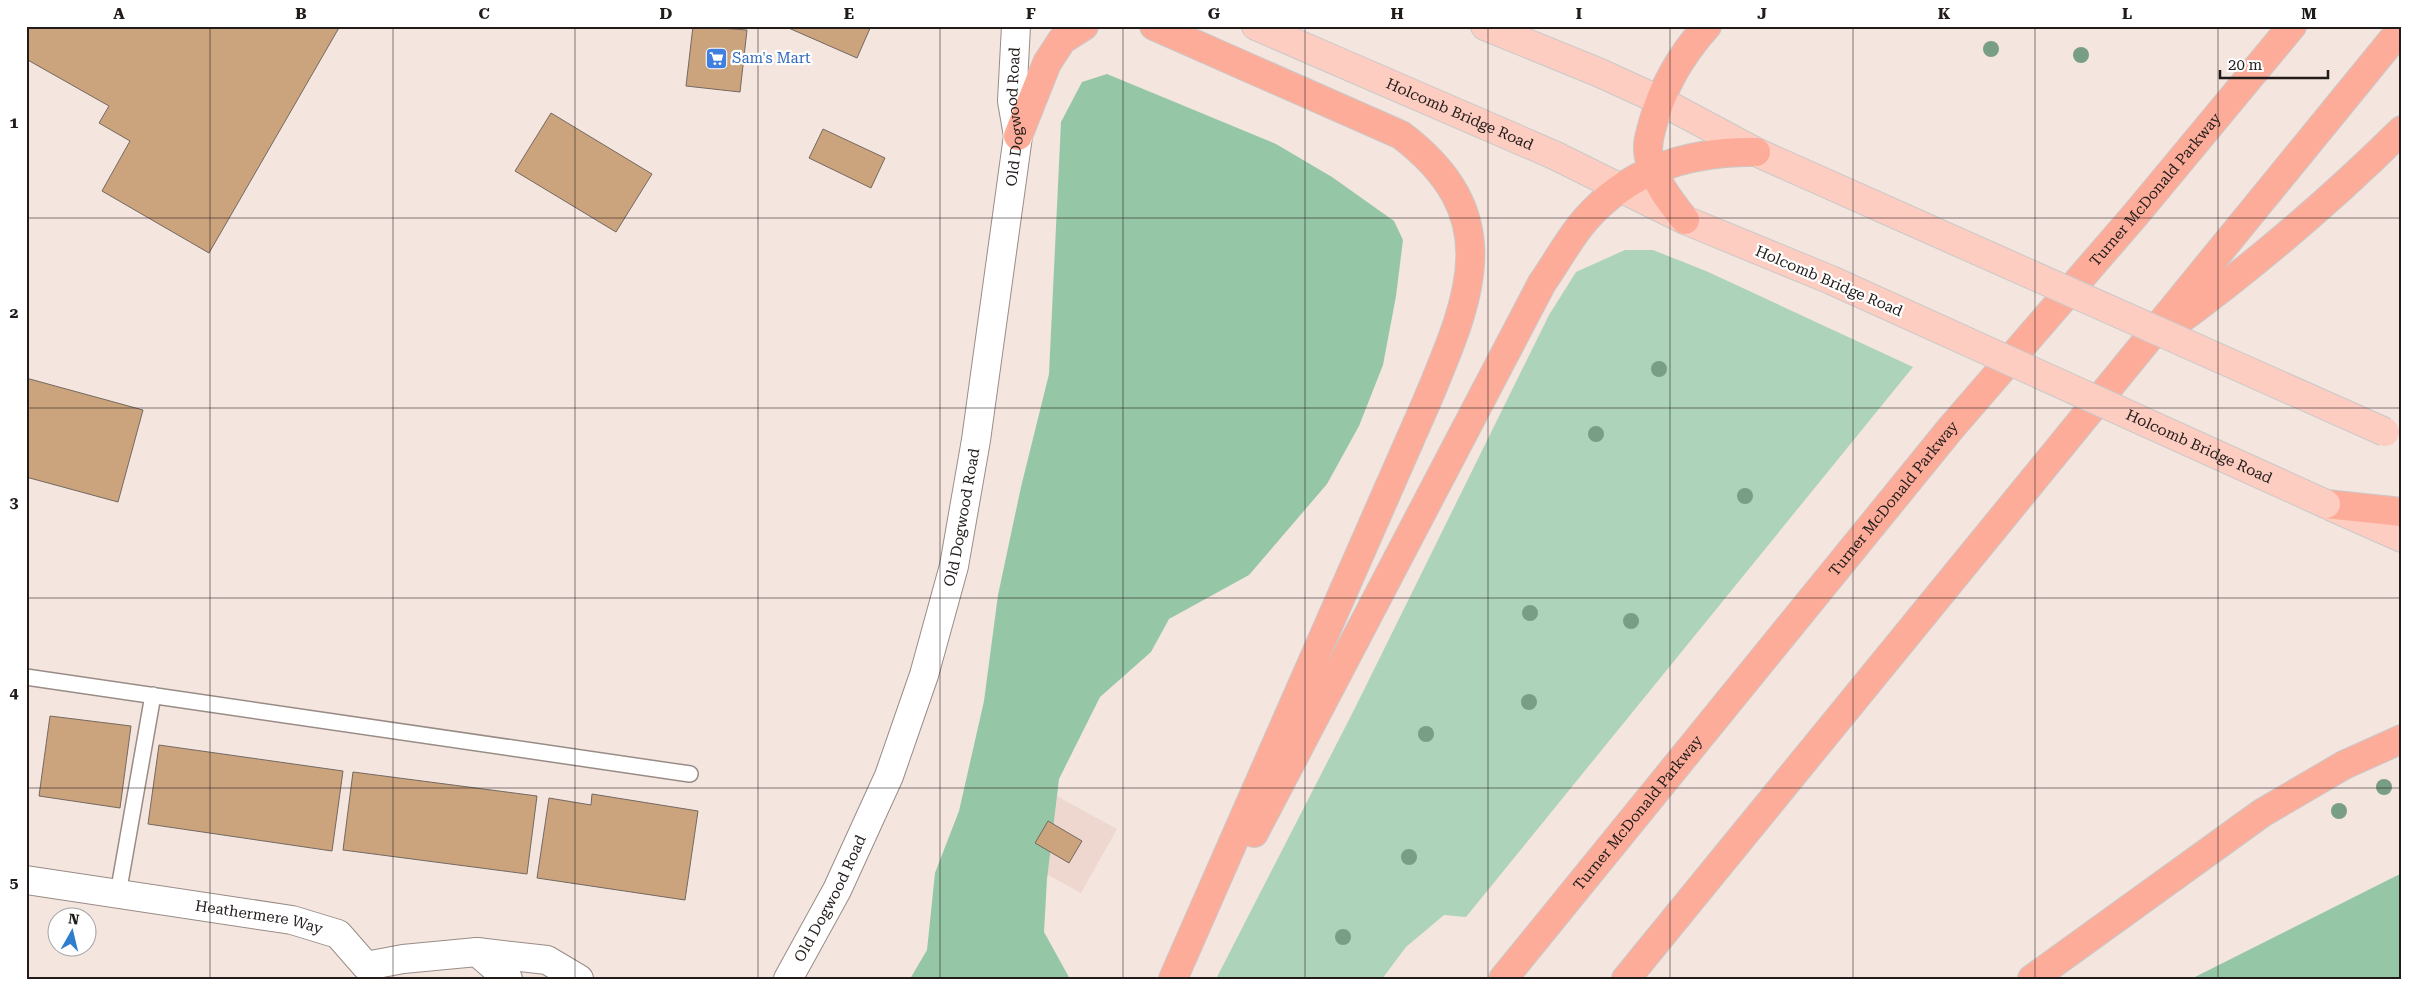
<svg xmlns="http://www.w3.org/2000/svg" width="2428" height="1005" font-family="'Roboto Serif',serif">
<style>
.built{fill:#eed7ce}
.green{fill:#add4ba}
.forest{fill:#95c7a7}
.building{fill:#cba37d;stroke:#736961}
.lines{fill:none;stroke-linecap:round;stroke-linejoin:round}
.service-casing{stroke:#998c86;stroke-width:18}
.minor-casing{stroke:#998c86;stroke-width:30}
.primary-casing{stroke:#cac9c8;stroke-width:30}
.motorway-casing{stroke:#cac9c8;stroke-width:30}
.service{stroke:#fff;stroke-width:15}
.minor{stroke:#fff;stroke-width:28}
.primary{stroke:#fecdc2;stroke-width:28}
.motorway{stroke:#fdac9a;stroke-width:28}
.primary-bridge-casing{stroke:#cac9c8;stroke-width:30;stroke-linecap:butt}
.primary-bridge{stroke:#fecdc2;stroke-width:28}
.tree{fill:#789e85}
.grid{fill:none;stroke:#211c1a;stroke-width:1;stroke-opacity:0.55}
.labels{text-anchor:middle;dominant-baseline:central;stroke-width:4.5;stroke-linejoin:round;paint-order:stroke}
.shop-label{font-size:15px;fill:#366cbe;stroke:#fff;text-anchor:start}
.street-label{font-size:15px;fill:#211c1a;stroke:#fff}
.neatline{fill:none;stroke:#211c1a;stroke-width:2}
.grid-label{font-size:16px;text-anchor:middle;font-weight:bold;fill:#211c1a}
</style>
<rect width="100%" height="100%" fill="#f4e5df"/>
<!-- built -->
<path class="built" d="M1044,789L1117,829L1081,893L1008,853Z"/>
<!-- green -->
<path class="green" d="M1625,250H1653L1706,271L1913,367L1466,917L1444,915L1406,947L1382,979H1216L1354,710L1549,315L1576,272Z"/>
<!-- forest -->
<path class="forest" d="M1107,74L1276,144L1332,177L1394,221L1403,240L1396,296L1383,365L1359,426L1327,484L1249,575L1169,619L1151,652L1100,697L1059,779L1047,879L1044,932L1070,979H910L927,950L935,873L959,811L984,701L998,595L1021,487L1049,374L1061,122L1082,82Z
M2402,873V979H2191Z"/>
<!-- building -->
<path class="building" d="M26,26H340L209,253L102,191L130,141L99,123L109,106L26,59Z
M693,26L747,30L740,92L686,86Z
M784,26H871L857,58Z
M551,113L652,174L616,232L515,171Z
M823,129L885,158L871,188L809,158Z
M26,378L143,410L118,502L26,477Z
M50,716L131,726L120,808L39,796Z
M159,745L343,771L332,851L148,824Z
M353,772L537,796L527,874L343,850Z
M592,794L698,811L685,900L537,878L549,798L591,805Z
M1048,821L1082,841L1069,863L1035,843Z"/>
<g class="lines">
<defs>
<path id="service" d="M26,677L690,774
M118,894L153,695"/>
<g id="minor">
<path id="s1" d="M26,880L292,920L338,934L366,966L403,959L477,952"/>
<path d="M508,979L477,952L547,960L579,979"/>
<path id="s2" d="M788,979L837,890L889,776L924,675L954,566L976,440L1018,136L1012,101L1016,26"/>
</g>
<g id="primary">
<path id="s3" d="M1256,26L1554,155L1685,220L1831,280"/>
<path d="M1485,26L1600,73L1659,100L1756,152L1886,210"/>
<path d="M2332,507L2402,538"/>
</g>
<g id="motorway">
<path d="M1154,26L1401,135C1508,216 1470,298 1427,401L1173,979"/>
<path d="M1018,136L1047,63L1062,40L1084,26"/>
<path d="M1685,220C1669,200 1655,182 1649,157C1646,145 1650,134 1653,123C1663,85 1681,55 1707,26"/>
<path d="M2169,328C2254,266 2327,204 2402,130"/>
<path d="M2326,504L2402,512"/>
<path d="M1254,833L1542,283C1557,262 1569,238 1586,219C1630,169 1691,151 1756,152"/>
<path id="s4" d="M1503,979L1951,428L2136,214L2292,26"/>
<path d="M1626,979L2402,28"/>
<path d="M2032,979L2262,813L2344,765L2402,739"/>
</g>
</defs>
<!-- service casing -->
<use href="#service" class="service-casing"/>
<!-- minor casing -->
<use href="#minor" class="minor-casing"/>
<!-- primary casing -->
<use href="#primary" class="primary-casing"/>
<!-- motorway casing -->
<use href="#motorway" class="motorway-casing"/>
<!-- service -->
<use href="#service" class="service"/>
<!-- minor -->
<use href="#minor" class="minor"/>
<!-- primary -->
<use href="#primary" class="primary"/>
<!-- motorway -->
<use href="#motorway" class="motorway"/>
<defs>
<g id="primary-bridge">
<path d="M1886,210L2385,432"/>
<path id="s5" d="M1831,280L2326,504"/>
</g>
</defs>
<!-- primary-bridge casing -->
<use href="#primary-bridge" class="primary-bridge-casing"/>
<!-- primary-bridge -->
<use href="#primary-bridge" class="primary-bridge"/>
</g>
<!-- trees -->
<g class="tree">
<circle cx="1991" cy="49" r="8"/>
<circle cx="2081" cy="55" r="8"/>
<circle cx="1659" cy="369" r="8"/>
<circle cx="1596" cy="434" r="8"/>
<circle cx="1745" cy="496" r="8"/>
<circle cx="1530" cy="613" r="8"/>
<circle cx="1631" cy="621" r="8"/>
<circle cx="1529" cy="702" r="8"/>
<circle cx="1426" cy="734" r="8"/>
<circle cx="2384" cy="787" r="8"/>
<circle cx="2339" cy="811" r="8"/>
<circle cx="1409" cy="857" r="8"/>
<circle cx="1343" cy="937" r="8"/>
</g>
<!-- grid -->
<path class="grid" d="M210,26V979M393,26V979M575,26V979M758,26V979M940,26V979M1123,26V979M1305,26V979M1488,26V979M1670,26V979M1853,26V979M2035,26V979M2218,26V979M26,218H2402M26,408H2402M26,598H2402M26,788H2402"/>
<!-- icons -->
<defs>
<symbol id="supermarket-square" viewBox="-11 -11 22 22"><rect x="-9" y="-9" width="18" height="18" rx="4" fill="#3f7fe0" stroke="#fff"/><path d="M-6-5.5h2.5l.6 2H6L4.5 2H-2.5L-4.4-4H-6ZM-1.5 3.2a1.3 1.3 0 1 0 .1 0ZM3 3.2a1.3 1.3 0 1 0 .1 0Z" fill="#fff"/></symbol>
</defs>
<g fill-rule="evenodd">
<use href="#supermarket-square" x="704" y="46" width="25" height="25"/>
</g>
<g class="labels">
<!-- shop labels -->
<g class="shop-label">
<text x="732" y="58">Sam's Mart</text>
</g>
<!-- street labels -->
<g class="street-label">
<text stroke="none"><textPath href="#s3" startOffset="222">Holcomb Bridge Road</textPath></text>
<text stroke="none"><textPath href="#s2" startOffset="901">Old Dogwood Road</textPath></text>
<text stroke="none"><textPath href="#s4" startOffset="1024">Turner McDonald Parkway</textPath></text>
<text transform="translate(1829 281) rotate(23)">Holcomb Bridge Road</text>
<text stroke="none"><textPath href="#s5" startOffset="404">Holcomb Bridge Road</textPath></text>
<text stroke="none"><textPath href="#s4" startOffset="619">Turner McDonald Parkway</textPath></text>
<text stroke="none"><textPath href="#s2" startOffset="496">Old Dogwood Road</textPath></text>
<text stroke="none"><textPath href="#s4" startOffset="214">Turner McDonald Parkway</textPath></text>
<text stroke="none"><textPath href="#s2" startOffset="91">Old Dogwood Road</textPath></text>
<text stroke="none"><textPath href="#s1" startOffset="236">Heathermere Way</textPath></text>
</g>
</g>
<!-- border -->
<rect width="2428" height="1005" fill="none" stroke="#ffffff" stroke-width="55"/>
<!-- north arrow -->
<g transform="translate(72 932) rotate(8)"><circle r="24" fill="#ffffff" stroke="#a6a4a3"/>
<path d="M0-4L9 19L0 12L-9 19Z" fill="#2f7dcd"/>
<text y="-8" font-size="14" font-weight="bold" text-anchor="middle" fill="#211c1a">N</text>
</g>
<!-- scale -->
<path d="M2220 70v8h108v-8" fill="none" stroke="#211c1a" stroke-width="2.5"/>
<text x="2228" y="70" font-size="15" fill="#211c1a" stroke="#ffffff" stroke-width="4" paint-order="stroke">20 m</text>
<rect x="28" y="28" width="2372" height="950" class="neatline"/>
<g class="grid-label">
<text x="119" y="19">A</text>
<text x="301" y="19">B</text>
<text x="484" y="19">C</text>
<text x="666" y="19">D</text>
<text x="849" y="19">E</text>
<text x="1031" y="19">F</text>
<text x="1214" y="19">G</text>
<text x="1397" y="19">H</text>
<text x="1579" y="19">I</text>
<text x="1762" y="19">J</text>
<text x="1944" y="19">K</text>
<text x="2127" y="19">L</text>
<text x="2309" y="19">M</text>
<text x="14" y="128">1</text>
<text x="14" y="318">2</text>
<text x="14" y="508">3</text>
<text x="14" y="698">4</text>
<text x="14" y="888">5</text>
</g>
</svg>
